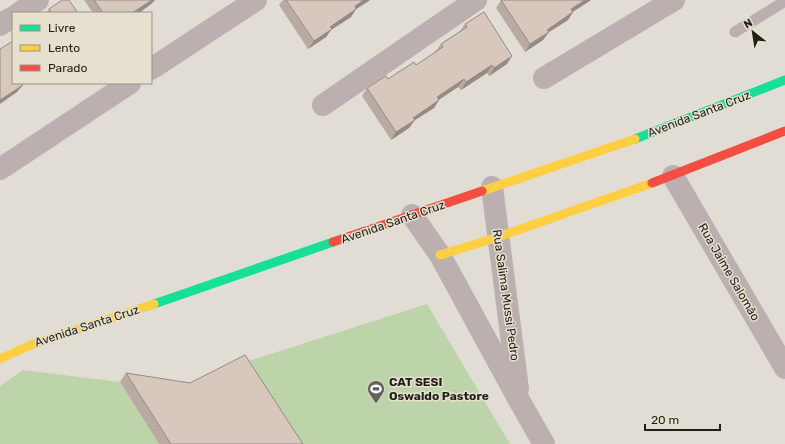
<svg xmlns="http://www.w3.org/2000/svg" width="785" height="444" font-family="Rubik,sans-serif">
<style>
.green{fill:#bdd4ab}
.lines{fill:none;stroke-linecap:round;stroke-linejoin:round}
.lane{stroke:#bcafaf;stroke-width:11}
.street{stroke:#bcafaf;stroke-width:22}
.fast{stroke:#16e098;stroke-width:9}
.slow{stroke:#ffcf43;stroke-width:9}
.jam{stroke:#f24e42;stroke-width:9}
.wall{fill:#b9aba2}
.shaded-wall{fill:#968b84}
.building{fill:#d7c7bc;stroke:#968b84}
.labels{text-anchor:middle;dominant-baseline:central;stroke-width:3;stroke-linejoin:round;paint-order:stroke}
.street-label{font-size:12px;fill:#211f19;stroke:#e6e0cf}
.poi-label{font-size:12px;font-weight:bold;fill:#211f19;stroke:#e6e0cf;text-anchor:start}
</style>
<rect width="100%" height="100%" fill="#e1ddd4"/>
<!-- green -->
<path class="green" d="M427,304L510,444H291L239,364Z
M23,370L120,382L159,444H0V386Z"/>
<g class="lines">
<!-- lane -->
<path class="lane" d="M735,32L785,1"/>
<!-- street -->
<path class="street" d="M19,13L38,0
M0,25L13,17
M151,69L256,0
M544,78L674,0
M323,105L476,0
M0,169L130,83
M673,176L785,368
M492,187L518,389
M412,215L440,255L520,402L544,444"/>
<!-- fast -->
<path class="fast" d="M635,139L785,80
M154,304L333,242"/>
<!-- slow -->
<path class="slow" d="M482,191L635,139
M440,255L498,237L652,183
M0,359L31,345L154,304"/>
<!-- jam -->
<path class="jam" d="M652,183L785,131
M333,242L482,191"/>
</g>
<!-- wall -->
<path class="wall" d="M84,0H155L151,4L139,13H93Z
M283,0H370L356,9L351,17L331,30L326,37L308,49L279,5Z
M501,0H591L573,12L568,20L549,32L543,40L525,52L496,8Z
M49,9L78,13H46Z
M465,24L507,64L489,76L487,73L461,90L458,87L439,100L434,108L415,120L409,128L391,140L362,96L367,88L388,79L416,65L435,52L441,44L460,31Z
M126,373L303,444H159L120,382Z"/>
<!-- shaded-wall -->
<path class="shaded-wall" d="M152,0H155L151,4L139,13H132Z
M364,0H370L349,14L355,6Z
M585,0H591L566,16L571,9Z
M356,9L351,17L331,30L326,37L308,49L314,41L330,27Z
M573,12L568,20L549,32L543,40L525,52L530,44L547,30Z
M512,56L507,64L489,76L494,68Z
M492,65L487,73L461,90L466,82Z
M464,79L458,87L432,104L437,97Z
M23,85L17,92L0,104V100Z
M439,100L434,108L415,120L409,128L391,140L396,132L413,118Z"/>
<!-- building -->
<path class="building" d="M62,0H69L78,13H49L51,12L49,9Z
M94,0H152L132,13H103Z
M286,0H364L355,6L356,9L330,27L332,29L314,41Z
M501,0H585L571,9L573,12L547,30L549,32L530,44Z
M484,12L512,56L494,68L492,65L466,82L464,79L437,97L439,100L413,118L415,120L396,132L367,88L386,76L388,79L414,62L416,65L443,47L441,44L467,27L465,24Z
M13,41V83H22L23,85L0,100V49Z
M245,355L303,444H171L126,373L190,383Z"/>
<!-- icons -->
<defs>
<symbol id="stadium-pin" viewBox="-11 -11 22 30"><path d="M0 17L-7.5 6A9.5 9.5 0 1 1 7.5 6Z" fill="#64625a" stroke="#e6e0cf"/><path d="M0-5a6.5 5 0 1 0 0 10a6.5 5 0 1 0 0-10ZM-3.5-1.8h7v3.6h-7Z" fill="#fff"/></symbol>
</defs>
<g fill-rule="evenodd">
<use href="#stadium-pin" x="366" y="379" width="20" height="27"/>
</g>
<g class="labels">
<!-- street labels -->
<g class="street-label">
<text transform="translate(699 114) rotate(-21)">Avenida Santa Cruz</text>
<text transform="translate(393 222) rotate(-19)">Avenida Santa Cruz</text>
<text transform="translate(729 272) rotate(60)">Rua Jaime Salomão</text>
<text transform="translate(506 295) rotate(82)">Rua Salima Mussi Pedro</text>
<text transform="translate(87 326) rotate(-18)">Avenida Santa Cruz</text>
</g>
<!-- poi labels -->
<g class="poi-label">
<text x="389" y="382">CAT SESI<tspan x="389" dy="14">Oswaldo Pastore</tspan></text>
</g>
</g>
<!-- legend -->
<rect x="12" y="12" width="140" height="72" fill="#e6e0cf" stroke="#979386"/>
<rect x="20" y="25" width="20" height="6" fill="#16e098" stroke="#979386"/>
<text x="48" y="32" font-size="12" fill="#211f19">Livre</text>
<rect x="20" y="45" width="20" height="6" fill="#ffcf43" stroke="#979386"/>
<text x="48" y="52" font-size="12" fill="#211f19">Lento</text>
<rect x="20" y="65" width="20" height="6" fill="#f24e42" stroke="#979386"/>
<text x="48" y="72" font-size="12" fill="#211f19">Parado</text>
<!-- north arrow -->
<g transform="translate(753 32) rotate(330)" stroke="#e6e0cf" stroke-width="3" paint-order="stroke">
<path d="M0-3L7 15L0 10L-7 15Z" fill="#211f19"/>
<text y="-6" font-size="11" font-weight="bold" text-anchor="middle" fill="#211f19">N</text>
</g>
<!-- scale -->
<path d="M645 424v6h75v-6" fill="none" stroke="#211f19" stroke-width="2"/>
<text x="651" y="424" font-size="12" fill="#211f19" stroke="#e6e0cf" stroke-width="3" paint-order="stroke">20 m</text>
</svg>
